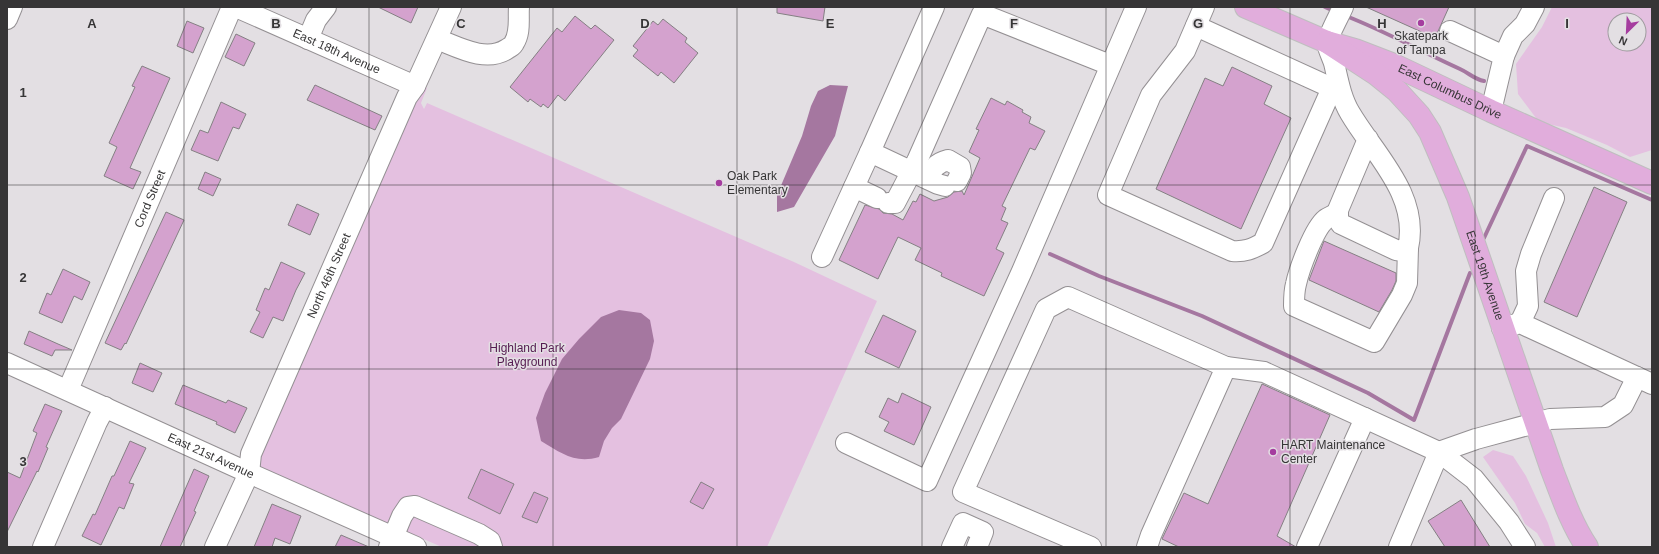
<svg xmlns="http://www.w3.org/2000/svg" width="1659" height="554" font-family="Arial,sans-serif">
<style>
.green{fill:#e4c0e0;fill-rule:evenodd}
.water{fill:#a577a0}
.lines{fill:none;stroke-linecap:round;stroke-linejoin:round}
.stream{stroke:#a577a0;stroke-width:4}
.building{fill:#d4a2ce;stroke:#848083}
.minor-casing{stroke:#949093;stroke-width:22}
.major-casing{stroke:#bfbebf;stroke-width:24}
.minor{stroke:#fff;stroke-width:20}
.major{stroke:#e1addc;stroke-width:22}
.grid{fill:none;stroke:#363536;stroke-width:1;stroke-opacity:0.55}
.poi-dot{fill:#a53d9f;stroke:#e3dfe3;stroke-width:1.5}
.labels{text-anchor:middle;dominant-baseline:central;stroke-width:3;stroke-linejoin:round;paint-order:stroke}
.poi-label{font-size:12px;fill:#363536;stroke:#e3dfe3;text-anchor:start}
.street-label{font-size:12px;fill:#363536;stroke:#e3dfe3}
.park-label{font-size:12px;fill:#551b51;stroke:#e3dfe3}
.grid-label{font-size:13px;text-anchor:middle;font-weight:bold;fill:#363536;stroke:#e3dfe3;stroke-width:3;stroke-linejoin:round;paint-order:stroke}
</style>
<rect width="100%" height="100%" fill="#e3dfe3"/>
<!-- green -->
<path class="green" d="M1552,7H1652V150L1630,157L1607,145L1566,128L1539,122L1518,94L1516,64L1542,27ZM1615,20H1639V44H1615Z
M423,86L427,88L421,103L424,109L427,103L794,262L877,301L767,547H442L257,468L258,455Z
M1493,450L1513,456L1526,476L1548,523L1556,547H1545L1537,533L1525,524L1515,503L1483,457Z"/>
<!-- water -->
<path class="water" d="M830,85L848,86L835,136L794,207L777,212V195L802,136L811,106L818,91Z
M619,310L641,313L650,320L654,341L650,359L621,419L612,428L604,441L599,457C575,464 561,453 541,441L536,418L545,393L562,359L579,339L601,317Z"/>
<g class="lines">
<!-- stream -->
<path class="stream" d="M1325,7L1336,12
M1346,16C1385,31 1422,52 1460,69C1469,73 1474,79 1484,81
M1484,238L1527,146L1652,200
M1050,254L1099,276L1202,316L1368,393L1414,420L1470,273"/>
</g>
<!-- building -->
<path class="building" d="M378,7H418L411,23Z
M777,7H825L823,21L777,13Z
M1366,7H1449L1435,38Z
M575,16L591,29L595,25L614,40L565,101L558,95L548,108L543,104L541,107L530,99L528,102L510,87L557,28L562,32Z
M663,19L687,38L685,42L698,53L674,83L661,72L658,76L633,56L638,50L633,46L653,21L658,25Z
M187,21L204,28L193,53L177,46Z
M236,34L255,43L244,66L225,57Z
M142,66L170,78L130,168L141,172L133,189L104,176L117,147L109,143L135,87L132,86Z
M1232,67L1272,86L1264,104L1291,118L1241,229L1156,189L1205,78L1223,86Z
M315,85L382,116L375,130L307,100Z
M991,98L1005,105L1007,101L1023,110L1022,112L1031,117L1029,123L1045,131L1035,150L1030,148L1002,206L1006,208L1001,220L1008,223L996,249L1004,253L984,296L941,276L942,273L915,260L921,248L898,237L878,279L839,260L865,205L879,209L883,213L892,214L903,220L913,201L916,202L920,194L934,201L948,197L954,192L962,191L964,195L980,158L969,152L979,130L976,129Z
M221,102L246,114L239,129L233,127L218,161L191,150L200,130L208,133Z
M205,172L221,179L213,196L198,189Z
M1594,187L1627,202L1577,317L1544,302Z
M297,204L319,214L310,235L288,225Z
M166,212L184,220L126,344L125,343L121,350L105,343Z
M1324,241L1396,273V281L1392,290L1379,312L1309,280Z
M281,262L305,273L296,290L283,321L273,317L263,338L250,332L260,312L256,310L265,288L269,290Z
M63,269L90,282L82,300L74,296L62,323L39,313L47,293L51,295Z
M883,315L916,331L899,368L865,352Z
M29,331L58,344L72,350H55L52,356L24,344Z
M140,363L162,373L153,392L132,383Z
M1262,384L1330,415L1277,536L1296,547H1179L1162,539L1184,493L1208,504Z
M183,385L226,403L228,400L247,408L235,433L216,424L217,422L175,404Z
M902,393L931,407L914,445L884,431L889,422L879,417L888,398L898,403Z
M45,404L62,411L46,447L48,448L38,472L37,471L7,532V472L20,478L37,433L33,431Z
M130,441L146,448L129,483L134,484L124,509L119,507L101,545L82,536L93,514L95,515L112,476H114Z
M194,469L209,476L194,511L196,512L180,547H160Z
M481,469L514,484L500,514L468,498Z
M701,482L714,489L703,509L690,502Z
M534,492L548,498L537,523L522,517Z
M1461,500L1490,547H1445L1428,521Z
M272,504L301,516L290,544L275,538L272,547H254Z
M341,535L369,547H335Z"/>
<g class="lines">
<defs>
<g id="minor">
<path id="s1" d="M236,7L415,86"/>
<path d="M934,7L870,152L938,184L945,186"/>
<path d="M1204,7L1185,51L1151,95L1108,195L1232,251C1245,252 1252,249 1263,243L1332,88L1338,82"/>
<path d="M1343,7C1340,14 1327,38 1327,43C1328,49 1332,57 1334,63C1338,80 1341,98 1350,113C1374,154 1420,195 1408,248L1403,251L1396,250L1341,224L1338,219V210L1368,139"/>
<path d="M7,19L12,7"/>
<path d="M1196,26L1332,88"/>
<path d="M1450,31L1504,56L1491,111"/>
<path d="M308,39L316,20L326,7"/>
<path d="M437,39C458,47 486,63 507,49C510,47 513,46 514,43C521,32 518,19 519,7"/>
<path d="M1504,56L1513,36L1525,24L1534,7"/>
<path d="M928,179C932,169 936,163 948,160L960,167L961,173L957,181"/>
<path d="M854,187L877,198"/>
<path d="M888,203H895L917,161L982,14L1110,65"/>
<path d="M1337,213C1334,215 1329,217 1326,219C1314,228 1299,270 1296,284C1294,291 1294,299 1294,306L1374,342L1402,295L1407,283L1408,248"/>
<path d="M822,257L870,152"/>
<path d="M1520,323L1528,306L1526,271L1531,254L1554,198"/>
<path d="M1502,328L1520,323L1652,384"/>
<path id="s2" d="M7,363L249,473L416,547"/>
<path d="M1226,367L1264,372L1439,452L1399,547"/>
<path id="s3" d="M68,390L232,7"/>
<path d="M846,443L927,481L1022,271L1136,7"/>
<path d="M1439,452L1476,439L1550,419L1605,417L1623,405L1637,377"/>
<path d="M1439,452L1474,479L1509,522L1525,547"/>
<path d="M43,547L97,422L105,407"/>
<path id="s4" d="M215,547L249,473L251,454L407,97L415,86L451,7"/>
<path d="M389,547L402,516L408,507L415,506L479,534L490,541L492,547"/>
<path d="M952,547L963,523L983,532L977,547"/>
<path d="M1091,547L963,492L1046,309L1068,297L1226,367L1151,535L1147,547"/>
<path d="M1307,547L1365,418"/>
</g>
<g id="major">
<path id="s5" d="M1246,7L1327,42L1355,50L1394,65L1491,111L1652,183"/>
<path id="s6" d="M1327,42L1376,74L1397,91L1419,115L1430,132L1458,197L1552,470C1562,496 1571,523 1587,547"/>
</g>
</defs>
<!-- minor casing -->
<use href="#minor" class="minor-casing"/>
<!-- major casing -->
<use href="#major" class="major-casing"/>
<!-- minor -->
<use href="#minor" class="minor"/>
<!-- major -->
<use href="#major" class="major"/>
</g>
<!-- grid -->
<path class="grid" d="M184,7V547M369,7V547M553,7V547M737,7V547M922,7V547M1106,7V547M1290,7V547M1475,7V547M7,185H1652M7,369H1652"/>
<!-- markers -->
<g class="poi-dot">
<circle cx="1421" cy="23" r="4"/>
<circle cx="719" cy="183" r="4"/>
<circle cx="1273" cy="452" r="4"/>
</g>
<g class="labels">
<!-- poi labels -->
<g class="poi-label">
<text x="1421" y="36" text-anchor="middle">Skatepark<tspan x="1421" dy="14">of Tampa</tspan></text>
<text x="727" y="176">Oak Park<tspan x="727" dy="14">Elementary</tspan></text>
<text x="1281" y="445">HART Maintenance<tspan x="1281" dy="14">Center</tspan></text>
</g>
<!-- street labels -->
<g class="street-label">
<text stroke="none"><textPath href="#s1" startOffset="110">East 18th Avenue</textPath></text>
<text stroke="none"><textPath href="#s5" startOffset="221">East Columbus Drive</textPath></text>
<text stroke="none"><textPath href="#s3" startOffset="208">Cord Street</textPath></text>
<text stroke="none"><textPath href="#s6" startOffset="292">East 19th Avenue</textPath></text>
<text stroke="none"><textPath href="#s4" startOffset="295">North 46th Street</textPath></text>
<text stroke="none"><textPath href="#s2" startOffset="224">East 21st Avenue</textPath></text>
</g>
<!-- park labels -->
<g class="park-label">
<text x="527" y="348">Highland Park<tspan x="527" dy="14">Playground</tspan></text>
</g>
</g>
<g class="grid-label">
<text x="92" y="28">A</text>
<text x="276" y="28">B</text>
<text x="461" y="28">C</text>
<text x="645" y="28">D</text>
<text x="830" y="28">E</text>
<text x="1014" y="28">F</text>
<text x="1198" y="28">G</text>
<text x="1382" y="28">H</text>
<text x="1567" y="28">I</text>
<text x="23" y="97">1</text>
<text x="23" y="282">2</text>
<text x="23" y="466">3</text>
</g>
<!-- border -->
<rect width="1659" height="554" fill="none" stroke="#363536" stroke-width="16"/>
<!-- north arrow -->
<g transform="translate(1627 32) rotate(204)"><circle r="19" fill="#e3dfe3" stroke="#9e9b9e"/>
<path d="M0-3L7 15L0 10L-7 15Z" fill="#a53d9f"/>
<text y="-6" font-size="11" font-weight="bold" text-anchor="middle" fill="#363536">N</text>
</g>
</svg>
